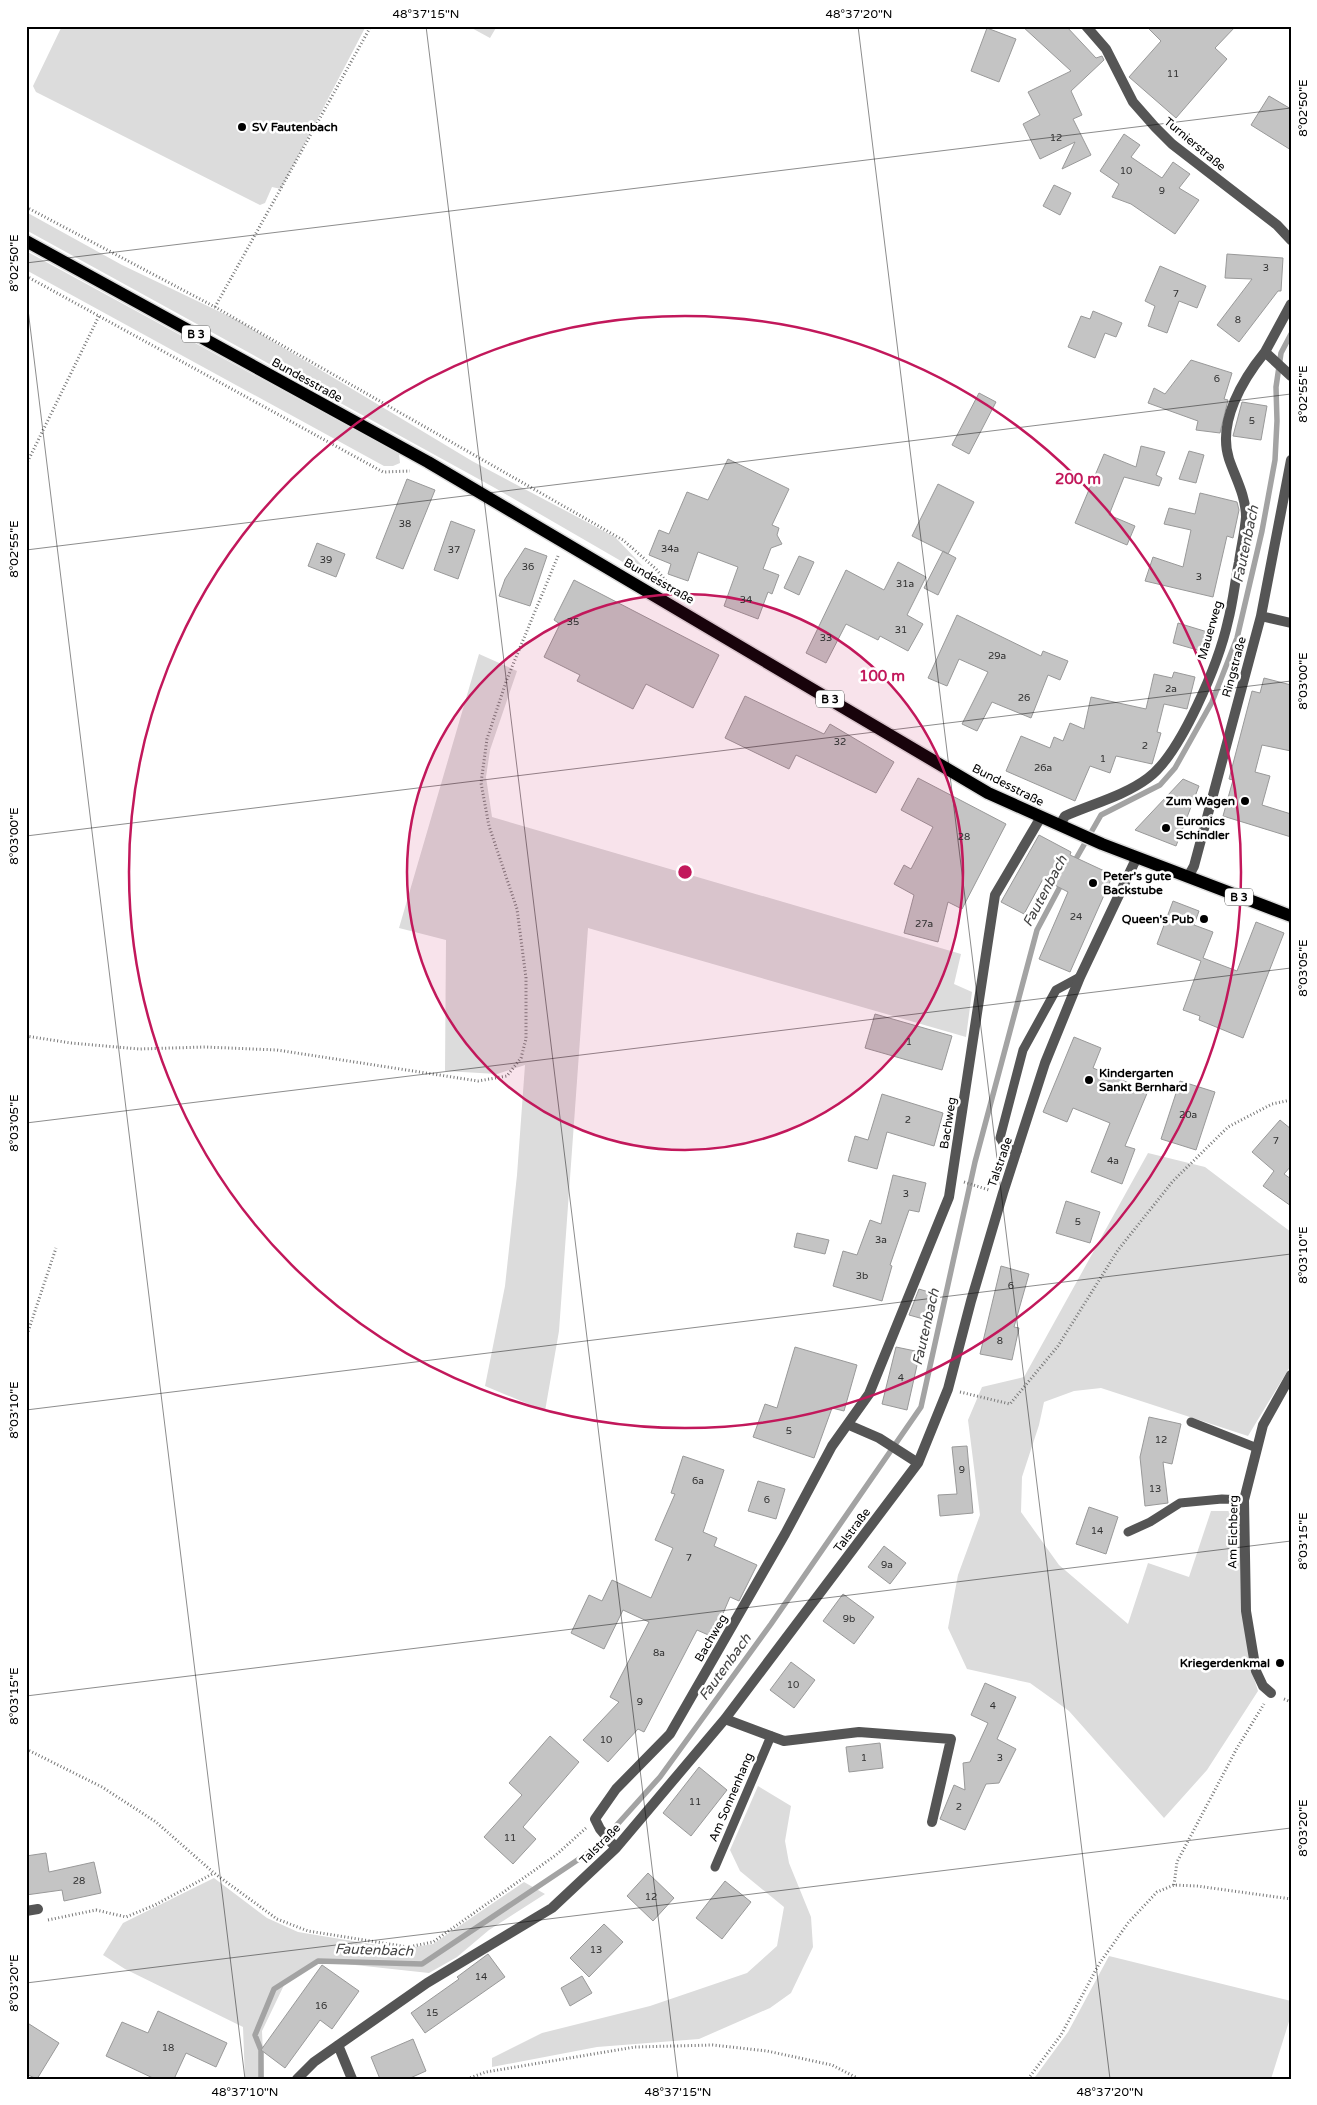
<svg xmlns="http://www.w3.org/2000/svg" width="1317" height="2105" font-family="'Varela Round',sans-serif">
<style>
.green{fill:#dcdcdc}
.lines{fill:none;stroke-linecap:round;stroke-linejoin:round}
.stream{stroke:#a3a3a3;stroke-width:5.5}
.building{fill:#c4c4c4;stroke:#999}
.primary-casing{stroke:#dbdbdb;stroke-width:15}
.path{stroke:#777;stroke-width:3;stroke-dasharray:1 2.5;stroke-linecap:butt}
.service{stroke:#555;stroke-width:9}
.minor{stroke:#555;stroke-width:10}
.primary{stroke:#000;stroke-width:12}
.ticks{fill:none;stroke:#000;stroke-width:1;stroke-opacity:0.45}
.ring{fill:none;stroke:#c2185b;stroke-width:2.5}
.poi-dot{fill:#000;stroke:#fff;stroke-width:2}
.labels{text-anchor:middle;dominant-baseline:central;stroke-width:5;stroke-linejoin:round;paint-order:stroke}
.number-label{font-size:10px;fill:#313131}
.shield{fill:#fff;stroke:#4c4c4c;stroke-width:1}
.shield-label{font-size:11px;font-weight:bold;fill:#000}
.poi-label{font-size:12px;font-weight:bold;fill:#000;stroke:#fff;text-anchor:start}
.street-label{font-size:12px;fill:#000;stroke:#fff}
.water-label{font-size:14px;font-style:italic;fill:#444;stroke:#fff}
.centre{fill:#c2185b;stroke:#fff;stroke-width:2.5}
.ring-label{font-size:15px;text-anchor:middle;font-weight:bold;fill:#c2185b;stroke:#fff;stroke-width:5;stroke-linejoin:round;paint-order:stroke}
.neatline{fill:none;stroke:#000;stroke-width:2}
.ticks-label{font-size:12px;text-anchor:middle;fill:#000}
</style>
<rect width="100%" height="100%" fill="#fff"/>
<!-- green -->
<path class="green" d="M62,26H366L281,189L272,187L265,203L260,205L36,92L33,86Z
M468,26H497L490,38Z
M26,212L122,265L239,321L472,461L615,537L659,583L495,488L26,230Z
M26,251L399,454L400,463L393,466H384L26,270Z
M479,654L517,671L490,750L486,777L492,817L961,954L954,984L972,992L966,1037L588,928L559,1331L545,1411L485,1386L505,1286L517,1175L525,1065L497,1074L445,1071L446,940L399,928Z
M1148,1153L1205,1167L1291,1232V1365L1248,1436L1101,1388L1074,1391L1044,1402L1039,1425L1022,1477L1021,1512L1059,1565L1128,1624L1148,1563L1189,1577L1211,1511H1241L1252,1672L1258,1691L1207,1770L1164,1818L1069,1711L1030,1683L967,1669L948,1628L958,1575L980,1515L968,1420L982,1387L1024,1377Z
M758,1786L791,1806L785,1841L789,1863L811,1917L813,1947L791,1993L770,2008L699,2039L597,2047L492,2067V2058L542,2033L650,2006L747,1973L777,1946L784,1907L740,1871L730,1850Z
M214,1878L267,1918L298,1932L401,1949L433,1944L524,1882L545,1894L489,1930L457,1957L429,1973L318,1961L286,1981L262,2031L264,2079H245L243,2027L125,1969L103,1955L123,1923Z
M1109,1956L1291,2001V2015L1271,2079H1042L1035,2077L1068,2032Z"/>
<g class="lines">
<!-- stream -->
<path class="stream" d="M1073,864L1101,815L1160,785L1175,768L1212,702L1237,638L1262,531L1275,460L1277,421L1276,387L1281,353L1291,334
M261,2079V2050L255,2035L274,1989L318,1961L422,1964L597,1847L660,1777L771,1624L921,1407L975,1162L1037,930L1062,883"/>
</g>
<!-- building -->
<path class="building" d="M1022,26H1066L1096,58L1102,56L1104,60L1071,91L1082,115L1073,119L1091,155L1062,169L1075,142L1040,159L1023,124L1040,115L1028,92L1071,71Z
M1146,26H1236L1215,48L1227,59L1176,118L1129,77L1161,41Z
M987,28L1016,39L999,82L971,71Z
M1269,96L1291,109V150L1251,125Z
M1124,134L1140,145L1131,157L1162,178L1173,162L1190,174L1179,188L1199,200L1175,234L1131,204L1112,197L1119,184L1100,171Z
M1054,185L1071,193L1060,215L1043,206Z
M1227,254L1283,258L1281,291H1278L1239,342L1217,325L1252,279L1225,278Z
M1160,266L1206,286L1197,308L1179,301L1167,333L1148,326L1155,306L1145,301Z
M1093,311L1122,323L1116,337L1105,333L1095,358L1068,347L1081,316L1090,319Z
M1191,360L1232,373L1224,399L1228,400L1220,433L1196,430L1198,421L1148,403L1154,388L1165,394Z
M979,393L996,402L969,454L952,445Z
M1242,402L1267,406L1261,440L1233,436Z
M1141,446L1165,452L1156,475L1162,478L1159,486L1124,477L1109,515L1135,526L1127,545L1075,523L1104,454L1136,467Z
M1189,451L1204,455L1196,483L1179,479Z
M728,459L789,489L772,525L779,528L777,535L782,544L771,548L763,569L779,575L772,594L768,592L758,619L724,606L738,567L698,552L688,581L668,574L671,564L649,555L659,530L669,534L687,492L708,500Z
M407,479L435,490L403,569L376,558Z
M938,484L974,502L948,554L912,536Z
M1200,493L1237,502L1239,510L1233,538L1227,536L1213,597L1145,581L1153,557L1183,567L1191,530L1164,524L1169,508L1195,514Z
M451,521L475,530L458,579L434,570Z
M317,543L345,554L336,577L308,566Z
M525,548L547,556L530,606L499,596L505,579Z
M943,551L956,558L938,595L924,588Z
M799,556L814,562L799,595L784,588Z
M898,562L926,577L907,615L923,624L908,651L880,636L878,640L846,624L826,663L806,653L846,570L884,590Z
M574,580L719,655L693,708L646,684L633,709L577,681L580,675L544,657L560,624L554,620Z
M957,615L1041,656L1043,651L1068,661L1060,680L1048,675L1031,718L992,702L977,731L962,724L988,672L959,659L947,686L928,678Z
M1178,623L1214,634L1208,653L1173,643Z
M1174,672L1195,677L1187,709L1164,704L1157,732L1161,733L1152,764L1116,756L1110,773L1090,766L1075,801L1006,771L1021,736L1050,748L1054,737L1063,741L1070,723L1084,729L1091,697L1146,709L1154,674L1172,678Z
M1264,678L1291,685V751L1262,745L1255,772L1270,776L1262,805L1291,814V837L1223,816L1233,780L1229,779L1252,691L1260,693Z
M745,696L824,734L830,724L894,762L876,793L796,755L789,769L725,738Z
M918,778L1006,824L962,909L948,902L938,942L904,933L914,895L894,884L904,865L911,869L933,827L901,810Z
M1183,779L1199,786L1176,846L1135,830Z
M1039,835L1071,852L1070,855L1113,875L1070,972L1039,959L1068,892L1043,879L1024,914L1001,902Z
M1173,901L1199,911L1194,925L1213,932L1203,958L1237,971L1256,922L1284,933L1243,1038L1199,1020L1200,1016L1183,1010L1201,961L1157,944Z
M875,1014L952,1036L942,1070L865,1048Z
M1074,1037L1101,1048L1093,1068L1148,1091L1125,1146L1135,1149L1122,1184L1091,1172L1110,1123L1073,1108L1067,1122L1043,1112Z
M1180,1081L1215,1092L1196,1150L1161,1139Z
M882,1094L943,1113L934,1146L887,1132L877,1169L848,1161L855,1136L868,1140Z
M1280,1120L1291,1129V1166L1284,1174L1291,1179V1206L1263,1186L1274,1171L1252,1152Z
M893,1175L926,1183L919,1212L909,1210L890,1265L892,1266L882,1301L833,1286L843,1251L857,1255L870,1220L881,1224Z
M1066,1201L1100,1212L1090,1243L1056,1233Z
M797,1233L829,1240L825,1254L794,1247Z
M1001,1266L1029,1274L1014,1327L1019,1328L1012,1360L980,1354Z
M919,1289L935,1294L927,1320L909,1315Z
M795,1347L857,1365L844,1411L832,1408L814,1458L753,1437L765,1404L777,1408Z
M896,1347L920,1352L907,1410L882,1404Z
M1149,1417L1181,1424L1172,1464L1163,1462L1168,1503L1145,1506L1140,1457Z
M967,1446L973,1513L940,1516L938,1495L957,1494L952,1447Z
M683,1456L724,1470L703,1532L717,1538L714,1546L757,1565L739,1601L730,1597L713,1637L697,1630L644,1732L638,1729L608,1762L583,1740L619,1702L610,1697L649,1622L623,1610L604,1649L571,1633L589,1595L602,1601L612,1580L651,1598L673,1548L655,1540L675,1494L671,1493Z
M758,1481L785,1489L776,1519L748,1511Z
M1089,1507L1118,1517L1106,1554L1076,1544Z
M884,1546L906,1563L890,1584L868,1567Z
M843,1594L874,1617L854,1644L823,1621Z
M791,1662L815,1680L794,1708L770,1690Z
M985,1683L1016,1697L997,1739L1016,1749L999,1783L986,1784L965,1830L940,1819L954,1785L965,1790L963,1763L970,1762L988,1723L971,1715Z
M550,1736L579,1762L523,1827L536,1839L513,1864L484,1837L522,1795L509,1783Z
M880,1743L883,1768L849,1772L846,1747Z
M699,1767L727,1790L691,1836L663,1813Z
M46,1853L49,1872L94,1862L101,1893L64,1901L62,1890L26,1895V1856Z
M648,1873L674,1898L653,1921L627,1896Z
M725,1881L751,1902L722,1939L696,1918Z
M604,1924L623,1942L589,1977L570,1958Z
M488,1954L505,1977L425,2033L411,2013L459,1979L457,1977Z
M322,1965L359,1991L332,2029L320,2020L285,2068L261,2050Z
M582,1976L592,1993L570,2006L561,1988Z
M158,2011L227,2043L216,2067L186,2053L174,2079H155L106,2056L122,2022L148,2033Z
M26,2022L59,2043L37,2079L26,2074Z
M413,2039L426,2071L408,2079H380L371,2057Z"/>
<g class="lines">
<defs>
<path id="primary" d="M26,241L428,462L988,793L1102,844L1291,916"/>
</defs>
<!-- primary casing -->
<use href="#primary" class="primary-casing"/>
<!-- path -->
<path class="path" d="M26,207L215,307L623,540L656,569L671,587
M26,276L383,472L410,471
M215,307L371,26
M26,465L99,316
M26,1036L71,1043L139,1049L205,1047L277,1050L478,1081L507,1076L521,1058L526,1039V978L517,909L489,826L481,783L487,739L507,679L558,556
M964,1182L989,1190
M26,1338L56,1248
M960,1392L1010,1404L1058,1346L1118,1250L1173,1181L1228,1127L1272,1104L1291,1100
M1284,1699L1291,1702
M26,1749L102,1787L156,1822L214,1873L277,1919L308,1931L408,1947L433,1942L556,1855L586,1828
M1174,1885L1177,1862L1237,1748L1264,1704
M48,1920L96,1910L126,1917L155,1905L214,1873
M467,2079L486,2072L635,2047L713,2045L767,2051L832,2065L859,2079
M1028,2079L1061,2035L1099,1964L1128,1923L1157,1892L1174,1885L1197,1886L1291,1899"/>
<!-- service -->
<path class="service" d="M1017,1151L1006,1148L1000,1138L1023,1050L1056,990L1080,977
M1191,1422L1257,1448
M1128,1532L1150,1522L1180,1503L1222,1499L1244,1500
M715,1867L771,1736"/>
<!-- minor -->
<path class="minor" d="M1086,26L1106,49L1133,102L1155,127L1172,144L1277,225L1291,240
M1265,352L1291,304
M1261,616L1291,623
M1060,825L1065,816C1092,804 1124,796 1148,778C1181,754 1219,662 1228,621C1233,602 1235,581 1239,562C1241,547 1245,531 1246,517C1246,496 1235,477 1229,459C1217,422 1243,379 1265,352L1291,376
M1188,877L1194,866L1261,616L1291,460
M849,1425L879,1438L918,1463
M1271,1693L1263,1686L1256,1671L1246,1611L1244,1500L1263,1425L1291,1375
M725,1719L784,1741L859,1732L951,1739L932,1822
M616,1848L600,1829L595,1819L616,1789L670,1734L785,1534L832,1446L869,1394L949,1197L995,895L1041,817
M26,1911L38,1909
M338,2045L352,2079
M297,2079L314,2062L427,1983L552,1908L616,1848L725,1719L918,1463L948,1389L971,1301L1003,1193L1045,1063L1080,977L1137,857"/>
<!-- primary -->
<use href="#primary" class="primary"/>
</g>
<!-- ticks -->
<path class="ticks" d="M426,26L678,2079M858,26L1110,2079M26,263L1291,108M26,293L245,2079M26,550L1291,394M26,836L1291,681M26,1123L1291,968M26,1410L1291,1254M26,1696L1291,1541M26,1983L1291,1828"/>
<!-- distance rings -->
<circle cx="685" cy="872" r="278" fill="#c2185b" fill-opacity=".12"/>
<g class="ring">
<circle cx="685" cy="872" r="278"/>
<circle cx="685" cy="872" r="556"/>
</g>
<!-- markers -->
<g class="poi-dot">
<circle cx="242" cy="127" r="5"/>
<circle cx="1245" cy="801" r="5"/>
<circle cx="1166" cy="828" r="5"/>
<circle cx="1093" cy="883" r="5"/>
<circle cx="1204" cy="919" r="5"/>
<circle cx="1089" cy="1080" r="5"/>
<circle cx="1280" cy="1663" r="5"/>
</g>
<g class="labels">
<!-- number labels -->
<g class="number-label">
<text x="1173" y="74">11</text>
<text x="1056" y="138">12</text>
<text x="1126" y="171">10</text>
<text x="1162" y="191">9</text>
<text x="1266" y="268">3</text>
<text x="1176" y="294">7</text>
<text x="1238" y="320">8</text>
<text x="1217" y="379">6</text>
<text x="1252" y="421">5</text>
<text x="405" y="524">38</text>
<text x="670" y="549">34a</text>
<text x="454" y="550">37</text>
<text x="326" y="560">39</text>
<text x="528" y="567">36</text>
<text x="1199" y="577">3</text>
<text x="905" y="584">31a</text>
<text x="746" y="600">34</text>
<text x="573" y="622">35</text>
<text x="901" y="630">31</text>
<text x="826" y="638">33</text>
<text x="997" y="656">29a</text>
<text x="1171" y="689">2a</text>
<text x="1024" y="698">26</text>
<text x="840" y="742">32</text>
<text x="1145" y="746">2</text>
<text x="1103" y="759">1</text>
<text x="1043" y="768">26a</text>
<text x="964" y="837">28</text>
<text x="1076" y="917">24</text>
<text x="924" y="924">27a</text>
<text x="909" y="1042">1</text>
<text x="1188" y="1115">20a</text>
<text x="908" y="1120">2</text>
<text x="1276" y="1141">7</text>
<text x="1113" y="1161">4a</text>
<text x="906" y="1194">3</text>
<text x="1078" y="1222">5</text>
<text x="881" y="1240">3a</text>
<text x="862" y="1276">3b</text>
<text x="1011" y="1286">6</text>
<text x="1000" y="1341">8</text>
<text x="901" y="1378">4</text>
<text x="789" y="1431">5</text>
<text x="1161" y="1440">12</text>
<text x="962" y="1470">9</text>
<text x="698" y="1481">6a</text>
<text x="1155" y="1489">13</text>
<text x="767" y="1500">6</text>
<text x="1097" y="1531">14</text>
<text x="689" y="1558">7</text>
<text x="887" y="1565">9a</text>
<text x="849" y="1619">9b</text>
<text x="659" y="1653">8a</text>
<text x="793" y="1685">10</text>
<text x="640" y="1702">9</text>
<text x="993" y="1706">4</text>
<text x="606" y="1740">10</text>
<text x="864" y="1758">1</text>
<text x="1000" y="1758">3</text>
<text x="695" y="1802">11</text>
<text x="959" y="1807">2</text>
<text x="510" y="1838">11</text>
<text x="79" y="1881">28</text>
<text x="651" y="1897">12</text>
<text x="596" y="1950">13</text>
<text x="481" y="1977">14</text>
<text x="321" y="2006">16</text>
<text x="432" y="2013">15</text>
<text x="168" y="2048">18</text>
</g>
<!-- shield labels -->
<g class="shield">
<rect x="182" y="325.5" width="28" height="17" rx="4"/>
<rect x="816" y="690.5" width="28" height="17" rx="4"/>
<rect x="1225" y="888.5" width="28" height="17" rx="4"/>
</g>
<g class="shield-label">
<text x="196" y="334">B 3</text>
<text x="830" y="699">B 3</text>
<text x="1239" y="897">B 3</text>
</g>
<!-- poi labels -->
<g class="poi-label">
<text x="252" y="127">SV Fautenbach</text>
<text x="1235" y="801" text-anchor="end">Zum Wagen</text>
<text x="1176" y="821">Euronics<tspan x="1176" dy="14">Schindler</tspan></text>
<text x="1103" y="876">Peter's gute<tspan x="1103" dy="14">Backstube</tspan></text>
<text x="1194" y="919" text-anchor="end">Queen's Pub</text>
<text x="1099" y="1073">Kindergarten<tspan x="1099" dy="14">Sankt Bernhard</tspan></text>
<text x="1270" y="1663" text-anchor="end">Kriegerdenkmal</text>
</g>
<!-- street labels -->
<g class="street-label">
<text transform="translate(1195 144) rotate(40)">Turnierstraße</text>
<text transform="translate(307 380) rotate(29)">Bundesstraße</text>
<text transform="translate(659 581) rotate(30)">Bundesstraße</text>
<text transform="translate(1210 630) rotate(-74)">Mauerweg</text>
<text transform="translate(1234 667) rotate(-75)">Ringstraße</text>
<text transform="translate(1008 785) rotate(27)">Bundesstraße</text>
<text transform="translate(948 1123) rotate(-81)">Bachweg</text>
<text transform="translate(1000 1162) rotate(-71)">Talstraße</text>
<text transform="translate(852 1530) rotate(-53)">Talstraße</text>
<text transform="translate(1233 1532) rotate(-89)">Am Eichberg</text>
<text transform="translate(711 1638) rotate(-60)">Bachweg</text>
<text transform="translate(731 1797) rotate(-67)">Am Sonnenhang</text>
<text transform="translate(600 1844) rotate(-45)">Talstraße</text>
</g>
<!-- water labels -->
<g class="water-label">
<text transform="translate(1246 544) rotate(-78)">Fautenbach</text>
<text transform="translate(1045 891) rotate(-62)">Fautenbach</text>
<text transform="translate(926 1327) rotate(-77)">Fautenbach</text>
<text transform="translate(725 1667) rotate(-54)">Fautenbach</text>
<text transform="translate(374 1950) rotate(2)">Fautenbach</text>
</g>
</g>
<circle cx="685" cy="872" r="8" class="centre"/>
<g class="ring-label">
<text x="1078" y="484">200 m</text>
<text x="882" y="681">100 m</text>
</g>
<!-- border -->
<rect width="1317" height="2105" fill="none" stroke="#ffffff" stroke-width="55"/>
<rect x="28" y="28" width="1262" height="2050" class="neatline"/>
<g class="ticks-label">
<text x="426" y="18">48°37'15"N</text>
<text x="859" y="18">48°37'20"N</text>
<text transform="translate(1303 108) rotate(-90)" y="4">8°02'50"E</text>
<text transform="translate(14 263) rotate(-90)" y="4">8°02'50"E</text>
<text transform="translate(1303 394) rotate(-90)" y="4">8°02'55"E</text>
<text transform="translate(14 549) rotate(-90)" y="4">8°02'55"E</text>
<text transform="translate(1303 681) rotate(-90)" y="4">8°03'00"E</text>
<text transform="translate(14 836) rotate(-90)" y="4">8°03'00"E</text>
<text transform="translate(1303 968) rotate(-90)" y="4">8°03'05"E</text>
<text transform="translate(14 1123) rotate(-90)" y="4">8°03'05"E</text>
<text transform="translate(1303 1255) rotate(-90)" y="4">8°03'10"E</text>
<text transform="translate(14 1410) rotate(-90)" y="4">8°03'10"E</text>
<text transform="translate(1303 1541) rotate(-90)" y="4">8°03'15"E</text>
<text transform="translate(14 1696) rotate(-90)" y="4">8°03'15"E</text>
<text transform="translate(1303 1828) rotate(-90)" y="4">8°03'20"E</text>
<text transform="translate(14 1983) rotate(-90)" y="4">8°03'20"E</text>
<text x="245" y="2096">48°37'10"N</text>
<text x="678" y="2096">48°37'15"N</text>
<text x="1110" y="2096">48°37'20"N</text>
</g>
</svg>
